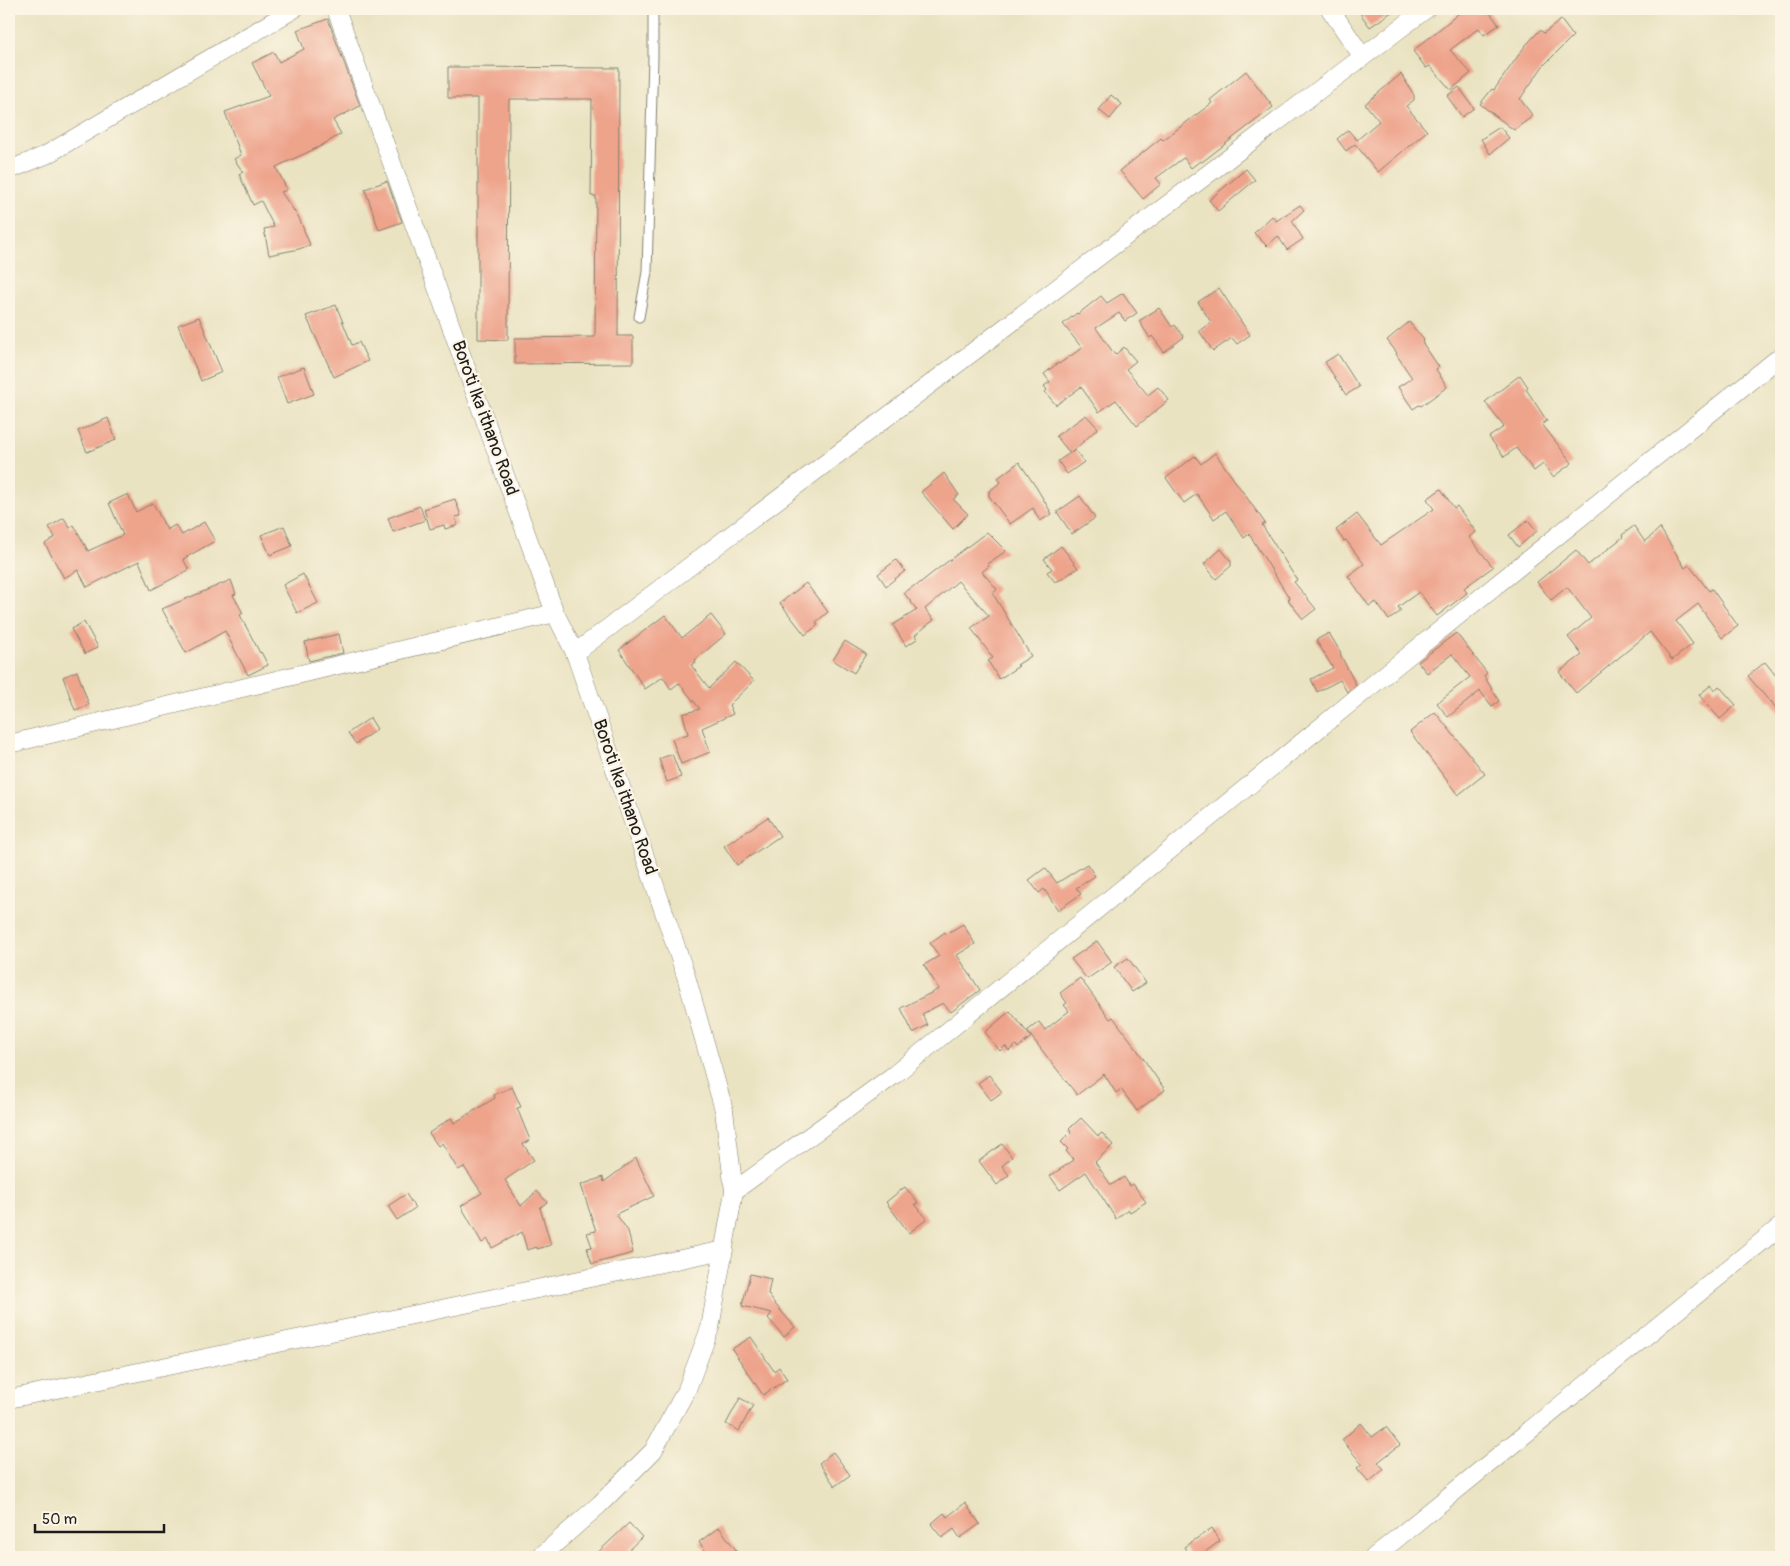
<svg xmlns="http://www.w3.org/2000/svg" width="1790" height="1566" font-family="Pangolin,sans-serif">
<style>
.building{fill:#eea38b}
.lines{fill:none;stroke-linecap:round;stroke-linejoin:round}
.service-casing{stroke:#83806f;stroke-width:11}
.minor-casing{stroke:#83806f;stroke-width:19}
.service{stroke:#fff;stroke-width:9}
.minor{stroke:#fff;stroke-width:18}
.labels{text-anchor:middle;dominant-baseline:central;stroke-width:4.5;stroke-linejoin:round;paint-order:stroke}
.street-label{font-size:18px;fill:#1c1c1c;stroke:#fcf5e5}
</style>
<rect width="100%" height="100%" fill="#fcf5e5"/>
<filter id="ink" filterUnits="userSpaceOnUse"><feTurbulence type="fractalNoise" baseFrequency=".02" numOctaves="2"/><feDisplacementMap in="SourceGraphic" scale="10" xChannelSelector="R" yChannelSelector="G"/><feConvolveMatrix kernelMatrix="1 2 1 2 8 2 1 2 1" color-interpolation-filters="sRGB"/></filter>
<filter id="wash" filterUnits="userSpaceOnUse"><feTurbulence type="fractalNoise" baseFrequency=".0096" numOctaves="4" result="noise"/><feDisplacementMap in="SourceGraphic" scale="20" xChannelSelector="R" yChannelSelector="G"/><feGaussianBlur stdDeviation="1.12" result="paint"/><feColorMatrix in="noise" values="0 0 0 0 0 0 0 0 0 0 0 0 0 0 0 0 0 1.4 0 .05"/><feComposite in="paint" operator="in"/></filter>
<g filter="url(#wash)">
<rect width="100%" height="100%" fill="#eae3c2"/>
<g id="blocks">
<!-- building -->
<path class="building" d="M1357,9H1396L1370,27Z
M1464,9H1487L1499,25L1484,35L1479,28L1450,50L1471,73L1451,90L1430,66L1426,68L1413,51Z
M328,19L360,106L333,120L341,134L319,147L276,167L287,190L281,192L299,218L310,245L299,249L269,255L264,229L274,227L261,201L253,205L239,174L243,172L234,159L241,155L225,112L269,96L252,63L274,52L279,62L304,49L297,30Z
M1561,20L1573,36L1543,66L1520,99L1533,116L1514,130L1480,104L1492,89L1494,90L1525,46L1540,30L1544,33Z
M448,67L619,68L618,336H633V363L515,364V338L595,337L596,196H591L592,99H509L508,340L478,339V98H448Z
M1246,71L1273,107L1202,162L1200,161L1191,168L1184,158L1182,159L1156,178L1161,184L1143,199L1120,171L1161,138L1163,140L1212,103L1210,100Z
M1401,74L1414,95V100L1406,106L1427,131L1378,172L1355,144L1346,151L1337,139L1348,130L1357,140L1379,121L1365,104Z
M1459,87L1474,108L1462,117L1447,96Z
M1111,95L1122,104L1110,119L1099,110Z
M1500,127L1509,138L1490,154L1481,139Z
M1246,169L1255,180L1218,211L1209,200Z
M387,181L402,222L379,230L365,189Z
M1300,205L1304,210L1292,221L1303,239L1287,250L1278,236L1267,246L1254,233L1272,216L1276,221Z
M1219,288L1250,335L1237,344L1232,338L1213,351L1199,331L1211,322L1198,302Z
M1123,293L1137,313L1125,321L1119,313L1096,328L1115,355L1124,347L1136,361L1126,369L1148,395L1158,387L1169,400L1137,426L1116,400L1099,412L1081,387L1056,405L1045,392L1047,390L1044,386L1050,382L1044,374L1058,363L1059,364L1082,348L1063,324L1077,313L1078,314L1101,296L1107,303Z
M336,305L352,345L359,342L368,361L334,377L306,316Z
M1159,308L1172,327L1175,325L1184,337L1164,352L1152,336L1150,338L1139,321Z
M199,317L222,372L201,381L178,325Z
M1409,322L1424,340L1422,342L1439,367L1436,369L1447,387L1421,406L1419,405L1413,409L1398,387L1412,378L1396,354L1397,353L1387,340Z
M1338,354L1359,387L1346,395L1325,362Z
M304,367L314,394L287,404L277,377Z
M1520,375L1528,387L1526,389L1547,421L1542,424L1572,463L1553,477L1543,464L1534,471L1516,448L1504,457L1489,437L1504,427L1485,402Z
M1086,415L1098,428L1071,453L1075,450L1084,462L1067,474L1058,461L1070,453L1056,436Z
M108,418L116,440L87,452L78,431Z
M1215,453L1265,523L1262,525L1297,580L1294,582L1316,609L1303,619L1288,600L1290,599L1249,534L1244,538L1226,511L1214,519L1197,494L1184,503L1166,478L1195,456L1201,464Z
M1019,462L1036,487L1052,514L1040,521L1033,508L1010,524L989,496V491L1001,482L998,478Z
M944,473L959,495L953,499L968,514L953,529L921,492Z
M1441,489L1454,508L1457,506L1476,532L1469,537L1493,567L1464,588L1467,593L1437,616L1419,592L1398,607L1401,611L1389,620L1376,602L1369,606L1348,576L1364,564L1346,540L1344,541L1336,530L1357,514L1381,545L1434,509L1427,499Z
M128,494L136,512L153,503L167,530L175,525L182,535L204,522L215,541L183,559L189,570L151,590L139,561L87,587L78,570L64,578L45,544L55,537L49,527L64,518L70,528L74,525L88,551L123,535L109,503Z
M1080,496L1095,518L1072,534L1057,512Z
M455,499L461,516L455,517L458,525L445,529L444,525L430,529L424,509Z
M420,506L425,520L393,532L388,518Z
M1528,520L1537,531L1518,547L1509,535Z
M284,526L292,546L270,555L261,535Z
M1634,526L1645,542L1660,528L1685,568L1689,565L1709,591L1712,589L1738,626L1722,638L1698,604L1676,621L1693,644L1672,660L1650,632L1576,693L1559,672L1582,655L1568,637L1591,618L1567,587L1551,600L1537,582L1576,550L1588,565L1623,537L1622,535Z
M987,532L1006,551L987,564L989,566L982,572L997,589L993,594L1031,656L1017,665L1019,666L999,679L988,661L993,658L971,628L989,616L958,581L925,609L934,620L915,635L917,639L906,646L893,625L917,610L904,593L915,585L916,586L935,571Z
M1061,546L1078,568L1060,580L1055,582L1047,572L1052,569L1044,559Z
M1221,549L1231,561V566L1216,579L1204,564Z
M896,560L905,571L886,586L878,574Z
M303,574L318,603L297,613L283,585Z
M231,580L236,594L233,595L243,613L240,615L260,653L261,652L268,665L248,675L225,631L186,653L162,609Z
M806,583L828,612L816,622L818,625L805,635L780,603Z
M665,615L682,638L711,615L726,634L695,660L696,662L691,665L709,688L736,662L754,681L729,705L733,714L702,728L710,752L681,764L672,739L688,734L683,714L700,709L679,683L671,689L663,677L645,689L619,650Z
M84,622L98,647L85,654L71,629Z
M1329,633L1341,653L1340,654L1356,685L1347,692L1340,680L1317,692L1311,679L1333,668L1316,640Z
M1456,633L1487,673L1484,676L1499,701L1492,706L1480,691L1448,717L1437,703L1470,677L1452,654L1427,673L1418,662Z
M339,634L343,653L309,661L305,642Z
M845,641L866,654L854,673L833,660Z
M1765,662L1781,682V716L1771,701L1770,702L1748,676Z
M77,671L89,705L75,710L63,677Z
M1711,685L1715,690L1719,686L1736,705L1720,719L1699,695Z
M1435,712L1485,774L1458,795L1410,732Z
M370,718L377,729L356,744L348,733Z
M672,754L681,777L667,782L659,759Z
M768,817L780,836L737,865L724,846Z
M1087,864L1095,876L1076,888L1081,894L1058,910L1044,889L1039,893L1029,880L1045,868L1057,883Z
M963,924L975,944L957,955L980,990L951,1012L943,1003L922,1014L928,1025L913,1033L901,1008L939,989L924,965L939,956L930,943L945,932L946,934Z
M1097,941L1112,962L1087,979L1071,959Z
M1128,958L1146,983L1132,992L1114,967Z
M1080,978L1110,1019L1113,1017L1131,1041L1165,1090L1137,1111L1121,1089L1116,1093L1104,1074L1077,1095L1027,1031L1039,1022L1045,1030L1069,1011L1064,1005L1067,1003L1060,993Z
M1010,1011L1031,1037L1018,1048L1016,1045L1009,1051L1005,1046L1000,1051L985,1032Z
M989,1075L1002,1092L991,1100L978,1083Z
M512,1087L521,1107L517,1108L530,1140L523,1144L534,1160L505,1180L521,1206L537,1191L547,1202L540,1208L551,1245L537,1249V1247L527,1250L522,1232L492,1248L488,1239L482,1243L461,1206L482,1193L464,1167L458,1170L442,1143L438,1146L429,1133L451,1118L454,1123L495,1098L494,1095Z
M1081,1118L1098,1136L1102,1133L1113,1145L1095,1162L1111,1185L1124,1177L1130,1186L1133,1184L1146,1202L1130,1212L1128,1209L1116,1219L1086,1172L1060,1190L1050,1176L1074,1160L1066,1151L1068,1149L1061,1142L1071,1132L1069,1129Z
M1002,1144L1012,1157L1002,1166L1009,1175L997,1185L979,1161Z
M636,1158L654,1196L616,1214L628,1231L633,1253L592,1264L587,1248L592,1247L587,1233L596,1231L581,1185L603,1177L604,1182Z
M905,1187L918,1203L915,1204L927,1219L909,1233L886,1202Z
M406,1194L415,1208L397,1220L388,1206Z
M750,1274L771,1279L768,1294L775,1304L795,1327L784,1337L768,1318L772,1313L742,1306Z
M751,1337L774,1371L779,1367L787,1379L763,1395L732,1349Z
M740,1398L753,1405L739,1431L726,1424Z
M1361,1423L1372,1437L1386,1427L1400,1445L1378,1462L1384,1469L1369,1482L1357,1468L1362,1464L1342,1440Z
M833,1452L850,1475L835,1486L819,1463Z
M965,1503L980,1524L960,1538L954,1529L942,1538L931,1524L944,1513L947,1517Z
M629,1523L642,1537L621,1557H593Z
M719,1527L741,1557H710L699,1542Z
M1212,1528L1220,1541L1198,1557H1191L1184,1547Z"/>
</g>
</g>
<g filter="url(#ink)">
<use href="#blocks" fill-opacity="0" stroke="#83806f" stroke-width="1"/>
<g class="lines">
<defs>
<path id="service" d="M639,317L647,272L653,57V9"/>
<path id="minor" d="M336,9L555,613L575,653L686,976L724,1110L734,1191L710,1328L687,1389L653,1451L600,1504L540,1557
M1330,9L1362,56
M9,170L46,155L294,9
M575,653L1426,9
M9,744L555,613
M734,1191L894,1075L1398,664L1781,356
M9,1399L724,1250
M1374,1557L1781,1226"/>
</defs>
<!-- service casing -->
<use href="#service" class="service-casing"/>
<!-- minor casing -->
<use href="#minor" class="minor-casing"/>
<!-- service -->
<use href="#service" class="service"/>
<!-- minor -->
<use href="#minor" class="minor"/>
</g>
</g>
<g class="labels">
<!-- street labels -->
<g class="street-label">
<text transform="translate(485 418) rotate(70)">Boroti Ika ithano Road</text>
<text transform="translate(625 797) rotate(71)">Boroti Ika ithano Road</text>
</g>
</g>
<!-- margin -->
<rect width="1790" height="1566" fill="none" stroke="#fcf5e5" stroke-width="30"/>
<!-- scale -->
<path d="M35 1524v8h129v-8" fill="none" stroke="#1c1c1c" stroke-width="2.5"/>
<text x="42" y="1524" font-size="15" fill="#1c1c1c" stroke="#fcf5e5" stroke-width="4" paint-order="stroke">50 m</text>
</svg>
